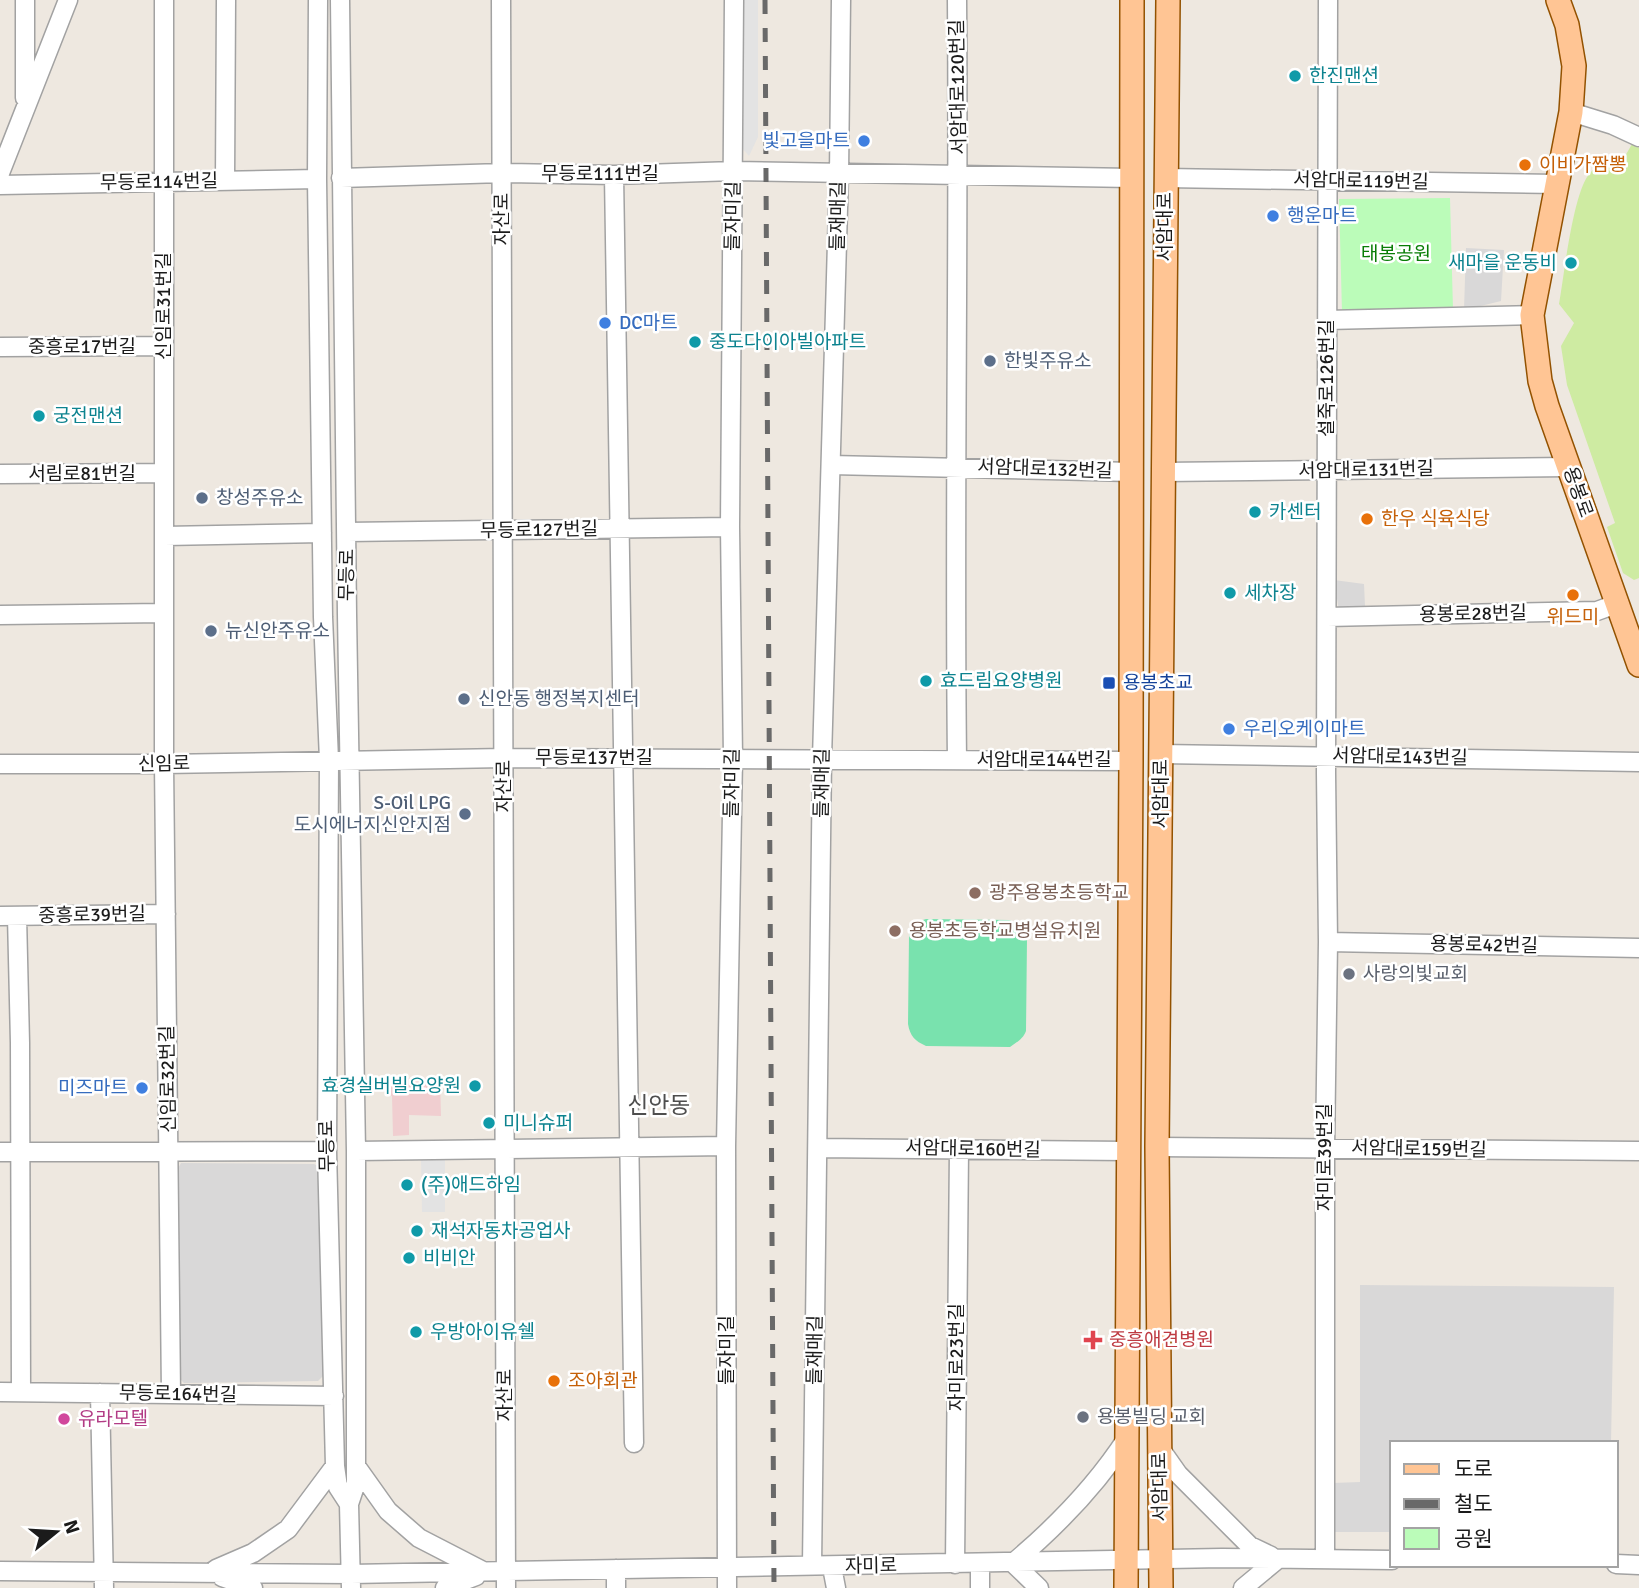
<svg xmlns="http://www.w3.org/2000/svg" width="1639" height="1588" font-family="Signika,'Noto Sans KR',sans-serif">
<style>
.residential{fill:#d9d8d8}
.commercial{fill:#f0ced0}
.grass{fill:#ceeba2}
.park{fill:#bbfcb9}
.pitch{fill:#79e2ae}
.parking{fill:#e3e3e3}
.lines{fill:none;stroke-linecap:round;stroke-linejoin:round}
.minor-casing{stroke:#a2a2a2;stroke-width:21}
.major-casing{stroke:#935200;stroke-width:26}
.minor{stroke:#fff;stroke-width:18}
.major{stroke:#ffc594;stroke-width:23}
.rail{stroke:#696969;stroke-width:5;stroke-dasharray:14 14;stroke-linecap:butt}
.culture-dot{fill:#0f9aa8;stroke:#fff;stroke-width:2.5}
.shop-dot{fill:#3f7fe0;stroke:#fff;stroke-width:2.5}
.food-dot{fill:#e8710a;stroke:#fff;stroke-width:2.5}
.service-dot{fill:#5c6f8a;stroke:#fff;stroke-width:2.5}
.transit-dot{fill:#1a4fb4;stroke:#fff;stroke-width:2.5}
.education-dot{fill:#8d6e63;stroke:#fff;stroke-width:2.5}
.worship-dot{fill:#6b7280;stroke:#fff;stroke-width:2.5}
.health-dot{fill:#e0444e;stroke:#fff;stroke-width:2.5}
.hotel-dot{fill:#d1479c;stroke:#fff;stroke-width:2.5}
.labels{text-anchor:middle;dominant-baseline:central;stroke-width:5;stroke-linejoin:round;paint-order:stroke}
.culture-label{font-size:19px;fill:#0d838f;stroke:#fff;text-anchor:start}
.street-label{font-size:19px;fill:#1b1b1b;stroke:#fff}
.shop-label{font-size:19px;fill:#366cbe;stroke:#fff;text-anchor:start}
.food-label{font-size:19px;fill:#c56008;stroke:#fff;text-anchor:start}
.park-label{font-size:19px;fill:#097d06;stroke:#fff}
.service-label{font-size:19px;fill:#4e5e75;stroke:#fff;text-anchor:start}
.transit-label{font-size:19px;fill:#164399;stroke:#fff;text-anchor:start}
.education-label{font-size:19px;fill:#785e54;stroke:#fff;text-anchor:start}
.worship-label{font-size:19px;fill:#5b616d;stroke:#fff;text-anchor:start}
.health-label{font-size:19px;fill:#be3a42;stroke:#fff;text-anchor:start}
.hotel-label{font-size:19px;fill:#b23c85;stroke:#fff;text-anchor:start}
.quarter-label{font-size:23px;fill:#4e4e4e;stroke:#fff}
</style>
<rect width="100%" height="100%" fill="#eee8e0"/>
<!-- residential -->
<path class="residential" d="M1466,248L1504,250L1501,301L1464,310Z
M1334,580L1364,584L1365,606L1339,611Z
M181,1163L314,1164L320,1167L324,1375L318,1381L184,1383L177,1376L176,1172Z
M1360,1285L1614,1287L1611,1443H1392V1532H1334L1333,1483L1360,1482Z"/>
<!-- commercial -->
<path class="commercial" d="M386,1078H440L441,1116L409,1115V1135L393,1136L392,1096L387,1095Z"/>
<!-- grass -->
<path class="grass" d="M1632,144L1639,148V578L1634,580L1623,573L1607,527L1615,523L1567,385L1561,346L1574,323L1559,304C1564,277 1573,189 1591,172C1594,168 1600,165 1604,163L1611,169L1624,158Z"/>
<!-- park -->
<path class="park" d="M1450,198L1453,309L1342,312L1339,199Z"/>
<!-- pitch -->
<path class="pitch" d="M926,919L1009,920C1019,924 1024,928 1027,939L1026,1031C1023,1039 1017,1042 1010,1047L926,1046C915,1041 910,1036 908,1024L909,936C911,925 915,922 926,919Z"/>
<!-- parking -->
<path class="parking" d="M743,0H758V137L749,156L742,148Z
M421,1159H445V1212H422Z"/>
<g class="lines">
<defs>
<path id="minor" d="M25,0V98
M164,0V764L171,1394
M318,0L317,179L323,617L329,760L327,1151L335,1466L338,1487L349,1504
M340,0L347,614L356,1151V1483L349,1504L351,1588
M501,0L506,1588
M1571,112L1613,125L1639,137
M0,173L68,0
M614,175L634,1443
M341,178L502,173L614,175L734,171L1132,178
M1166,178L1557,184
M225,181L226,0
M0,185L317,179
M1327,320L1532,315
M0,347L164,346
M831,465L1132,472
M1164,472L1569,467
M0,474L164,473
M347,532L730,527
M165,536L322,533
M0,615L164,613
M1327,617L1597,611L1619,603
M1161,754L1639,762
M957,760C954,507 959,253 957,0
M0,764H164L504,758L1131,761
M0,916L166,914
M17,916L20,1043L21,1392
M1328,942L1639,948
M1157,1147L1639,1151
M818,1148L1128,1151
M356,1151L726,1146
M0,1152L327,1151
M0,1392L334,1396
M100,1393L104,1588
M1159,1447L1178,1474L1250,1546L1271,1556
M356,1466L388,1511L419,1538L483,1571
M1325,1559V1148L1328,942L1326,773L1328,0
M980,1563V1588
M1013,1563C1057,1526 1096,1486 1127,1438
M1013,1563L1039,1588
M955,1564L959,1149
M1616,1564L1639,1565
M812,1566L822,759L839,174L841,0
M832,1567L836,1588
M216,1569L253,1553L288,1529L335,1466
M616,1569V1588
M0,1571L351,1574L1222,1558L1392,1560
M222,1577L253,1588
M445,1588L476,1576
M727,1588L726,1146L733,758L730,527L734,0
M1243,1588L1278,1559"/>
<path id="major" d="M1558,0L1567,25L1574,66L1571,112L1532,315L1540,381L1547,406L1639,665
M1126,1588L1131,761L1132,0
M1161,1588L1157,1147L1168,0"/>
</defs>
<!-- minor casing -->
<use href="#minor" class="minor-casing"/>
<!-- major casing -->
<use href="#major" class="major-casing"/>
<!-- minor -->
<use href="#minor" class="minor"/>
<!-- major -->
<use href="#major" class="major"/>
<!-- rail -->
<path class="rail" d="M765,0L774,1588"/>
</g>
<!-- markers -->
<g class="culture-dot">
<circle cx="1295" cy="76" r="7"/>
<circle cx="1571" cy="263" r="7"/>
<circle cx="695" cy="342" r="7"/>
<circle cx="39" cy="416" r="7"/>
<circle cx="1255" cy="512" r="7"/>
<circle cx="1230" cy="593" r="7"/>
<circle cx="926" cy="681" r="7"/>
<circle cx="475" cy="1086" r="7"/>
<circle cx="489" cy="1123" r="7"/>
<circle cx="407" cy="1185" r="7"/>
<circle cx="417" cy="1231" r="7"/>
<circle cx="409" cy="1258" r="7"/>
<circle cx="416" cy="1332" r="7"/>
</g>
<g class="shop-dot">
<circle cx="864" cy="141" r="7"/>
<circle cx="1273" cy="216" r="7"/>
<circle cx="605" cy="323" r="7"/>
<circle cx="1229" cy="729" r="7"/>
<circle cx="142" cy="1088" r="7"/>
</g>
<g class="food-dot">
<circle cx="1525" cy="165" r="7"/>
<circle cx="1367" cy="519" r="7"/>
<circle cx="1573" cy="595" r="7"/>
<circle cx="554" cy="1381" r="7"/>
</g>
<g class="service-dot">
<circle cx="990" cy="361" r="7"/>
<circle cx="202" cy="498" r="7"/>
<circle cx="211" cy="631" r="7"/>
<circle cx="464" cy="699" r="7"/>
<circle cx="465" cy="814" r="7"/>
</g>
<rect class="transit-dot" x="1102" y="676" width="14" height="14" rx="3.5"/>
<g class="education-dot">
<circle cx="975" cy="893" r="7"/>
<circle cx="895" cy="931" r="7"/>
</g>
<g class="worship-dot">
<circle cx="1349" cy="974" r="7"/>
<circle cx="1083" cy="1417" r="7"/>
</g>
<path class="health-dot" d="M1089.5 1329.5h7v7h7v7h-7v7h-7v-7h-7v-7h7z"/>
<circle class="hotel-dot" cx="64" cy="1419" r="7"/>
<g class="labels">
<!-- culture labels -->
<g class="culture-label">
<text x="1309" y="76">한진맨션</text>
<text x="1557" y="263" text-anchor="end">새마을 운동비</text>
<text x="709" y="342">중도다이아빌아파트</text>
<text x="53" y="416">궁전맨션</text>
<text x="1269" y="512">카센터</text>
<text x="1244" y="593">세차장</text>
<text x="940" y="681">효드림요양병원</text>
<text x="461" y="1086" text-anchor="end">효경실버빌요양원</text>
<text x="503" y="1123">미니슈퍼</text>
<text x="421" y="1185">(주)애드하임</text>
<text x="431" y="1231">재석자동차공업사</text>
<text x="423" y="1258">비비안</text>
<text x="430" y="1332">우방아이유쉘</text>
</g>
<!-- street labels -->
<g class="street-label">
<text transform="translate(958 87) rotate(-91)">서암대로120번길</text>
<text x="600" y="174">무등로111번길</text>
<text transform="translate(1361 181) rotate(1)">서암대로119번길</text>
<text transform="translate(159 182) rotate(-1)">무등로114번길</text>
<text transform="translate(733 216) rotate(-89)">들자미길</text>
<text transform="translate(838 216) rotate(-89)">들재매길</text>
<text transform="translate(502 219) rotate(-90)">자산로</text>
<text transform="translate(1165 227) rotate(-90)">서암대로</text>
<text transform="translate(164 306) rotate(-90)">신임로31번길</text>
<text x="82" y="347">중흥로17번길</text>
<text transform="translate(1327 378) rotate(-90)">설죽로126번길</text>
<text transform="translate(1045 469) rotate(2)">서암대로132번길</text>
<text transform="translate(1366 470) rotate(-1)">서암대로131번길</text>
<text x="82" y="474">서림로81번길</text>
<text transform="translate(1578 492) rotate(70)">용봉로</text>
<text transform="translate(539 530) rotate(-1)">무등로127번길</text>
<text transform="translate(347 575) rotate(-89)">무등로</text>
<text transform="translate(1473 614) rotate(-1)">용봉로28번길</text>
<text transform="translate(1400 757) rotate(1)">서암대로143번길</text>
<text x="594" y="758">무등로137번길</text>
<text x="1044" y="760">서암대로144번길</text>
<text transform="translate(164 764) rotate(-1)">신임로</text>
<text transform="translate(732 783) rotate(-89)">들자미길</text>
<text transform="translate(822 783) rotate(-89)">들재매길</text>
<text transform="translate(504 786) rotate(-90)">자산로</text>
<text transform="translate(1161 794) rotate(-90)">서암대로</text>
<text transform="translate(92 915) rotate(-1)">중흥로39번길</text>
<text transform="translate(1484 945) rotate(1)">용봉로42번길</text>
<text transform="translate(168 1079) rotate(-91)">신임로32번길</text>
<text transform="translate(327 1146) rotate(-91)">무등로</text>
<text transform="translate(973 1149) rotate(1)">서암대로160번길</text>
<text transform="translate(1419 1149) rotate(1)">서암대로159번길</text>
<text transform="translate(1325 1157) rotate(-90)">자미로39번길</text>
<text transform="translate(727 1350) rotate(-90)">들자미길</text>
<text transform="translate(815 1350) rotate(-89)">들재매길</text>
<text transform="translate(957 1357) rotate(-90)">자미로23번길</text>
<text transform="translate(178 1394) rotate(1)">무등로164번길</text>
<text transform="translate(505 1395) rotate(-90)">자산로</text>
<text transform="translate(1160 1487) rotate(-91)">서암대로</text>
<text transform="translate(871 1566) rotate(-1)">자미로</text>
</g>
<!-- shop labels -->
<g class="shop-label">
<text x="850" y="141" text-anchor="end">빛고을마트</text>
<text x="1287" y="216">행운마트</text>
<text x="619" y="323">DC마트</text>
<text x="1243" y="729">우리오케이마트</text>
<text x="128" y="1088" text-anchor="end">미즈마트</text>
</g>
<!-- food labels -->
<g class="food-label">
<text x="1539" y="165">이비가짬뽕</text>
<text x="1381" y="519">한우 식육식당</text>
<text x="1573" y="617" text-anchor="middle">위드미</text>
<text x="568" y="1381">조아회관</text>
</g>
<!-- park labels -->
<g class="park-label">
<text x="1396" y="254">태봉공원</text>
</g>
<!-- service labels -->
<g class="service-label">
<text x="1004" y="361">한빛주유소</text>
<text x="216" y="498">창성주유소</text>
<text x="225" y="631">뉴신안주유소</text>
<text x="478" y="699">신안동 행정복지센터</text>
<text x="451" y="803" text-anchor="end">S-Oil LPG<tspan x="451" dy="22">도시에너지신안지점</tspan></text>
</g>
<!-- transit labels -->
<g class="transit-label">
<text x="1123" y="683">용봉초교</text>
</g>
<!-- education labels -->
<g class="education-label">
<text x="989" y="893">광주용봉초등학교</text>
<text x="909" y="931">용봉초등학교병설유치원</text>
</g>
<!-- worship labels -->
<g class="worship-label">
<text x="1363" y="974">사랑의빛교회</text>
<text x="1097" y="1417">용봉빌딩 교회</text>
</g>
<!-- health labels -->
<g class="health-label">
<text x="1109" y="1340">중흥애견병원</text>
</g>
<!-- hotel labels -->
<g class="hotel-label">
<text x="78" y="1419">유라모텔</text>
</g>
<!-- quarter labels -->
<g class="quarter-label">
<text x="659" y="1105">신안동</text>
</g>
</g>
<!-- legend -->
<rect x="1390" y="1441" width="228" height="126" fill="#ffffff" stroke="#a4a4a4" stroke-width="2"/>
<rect x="1404" y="1464" width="35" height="10" fill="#ffc594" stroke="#a4a4a4" stroke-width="2"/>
<text x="1454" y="1476" font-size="21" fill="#1b1b1b">도로</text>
<rect x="1404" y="1499" width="35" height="10" fill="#696969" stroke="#a4a4a4" stroke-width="2"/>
<text x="1454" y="1511" font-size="21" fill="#1b1b1b">철도</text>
<rect x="1404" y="1528" width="35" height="21" fill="#bbfcb9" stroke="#a4a4a4" stroke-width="2"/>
<text x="1454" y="1546" font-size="21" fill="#1b1b1b">공원</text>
<!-- north arrow -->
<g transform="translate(56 1532) rotate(72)" stroke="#ffffff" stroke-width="5" paint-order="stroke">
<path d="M0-5L12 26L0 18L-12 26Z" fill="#1b1b1b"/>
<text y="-10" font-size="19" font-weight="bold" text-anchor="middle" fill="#1b1b1b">N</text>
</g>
</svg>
